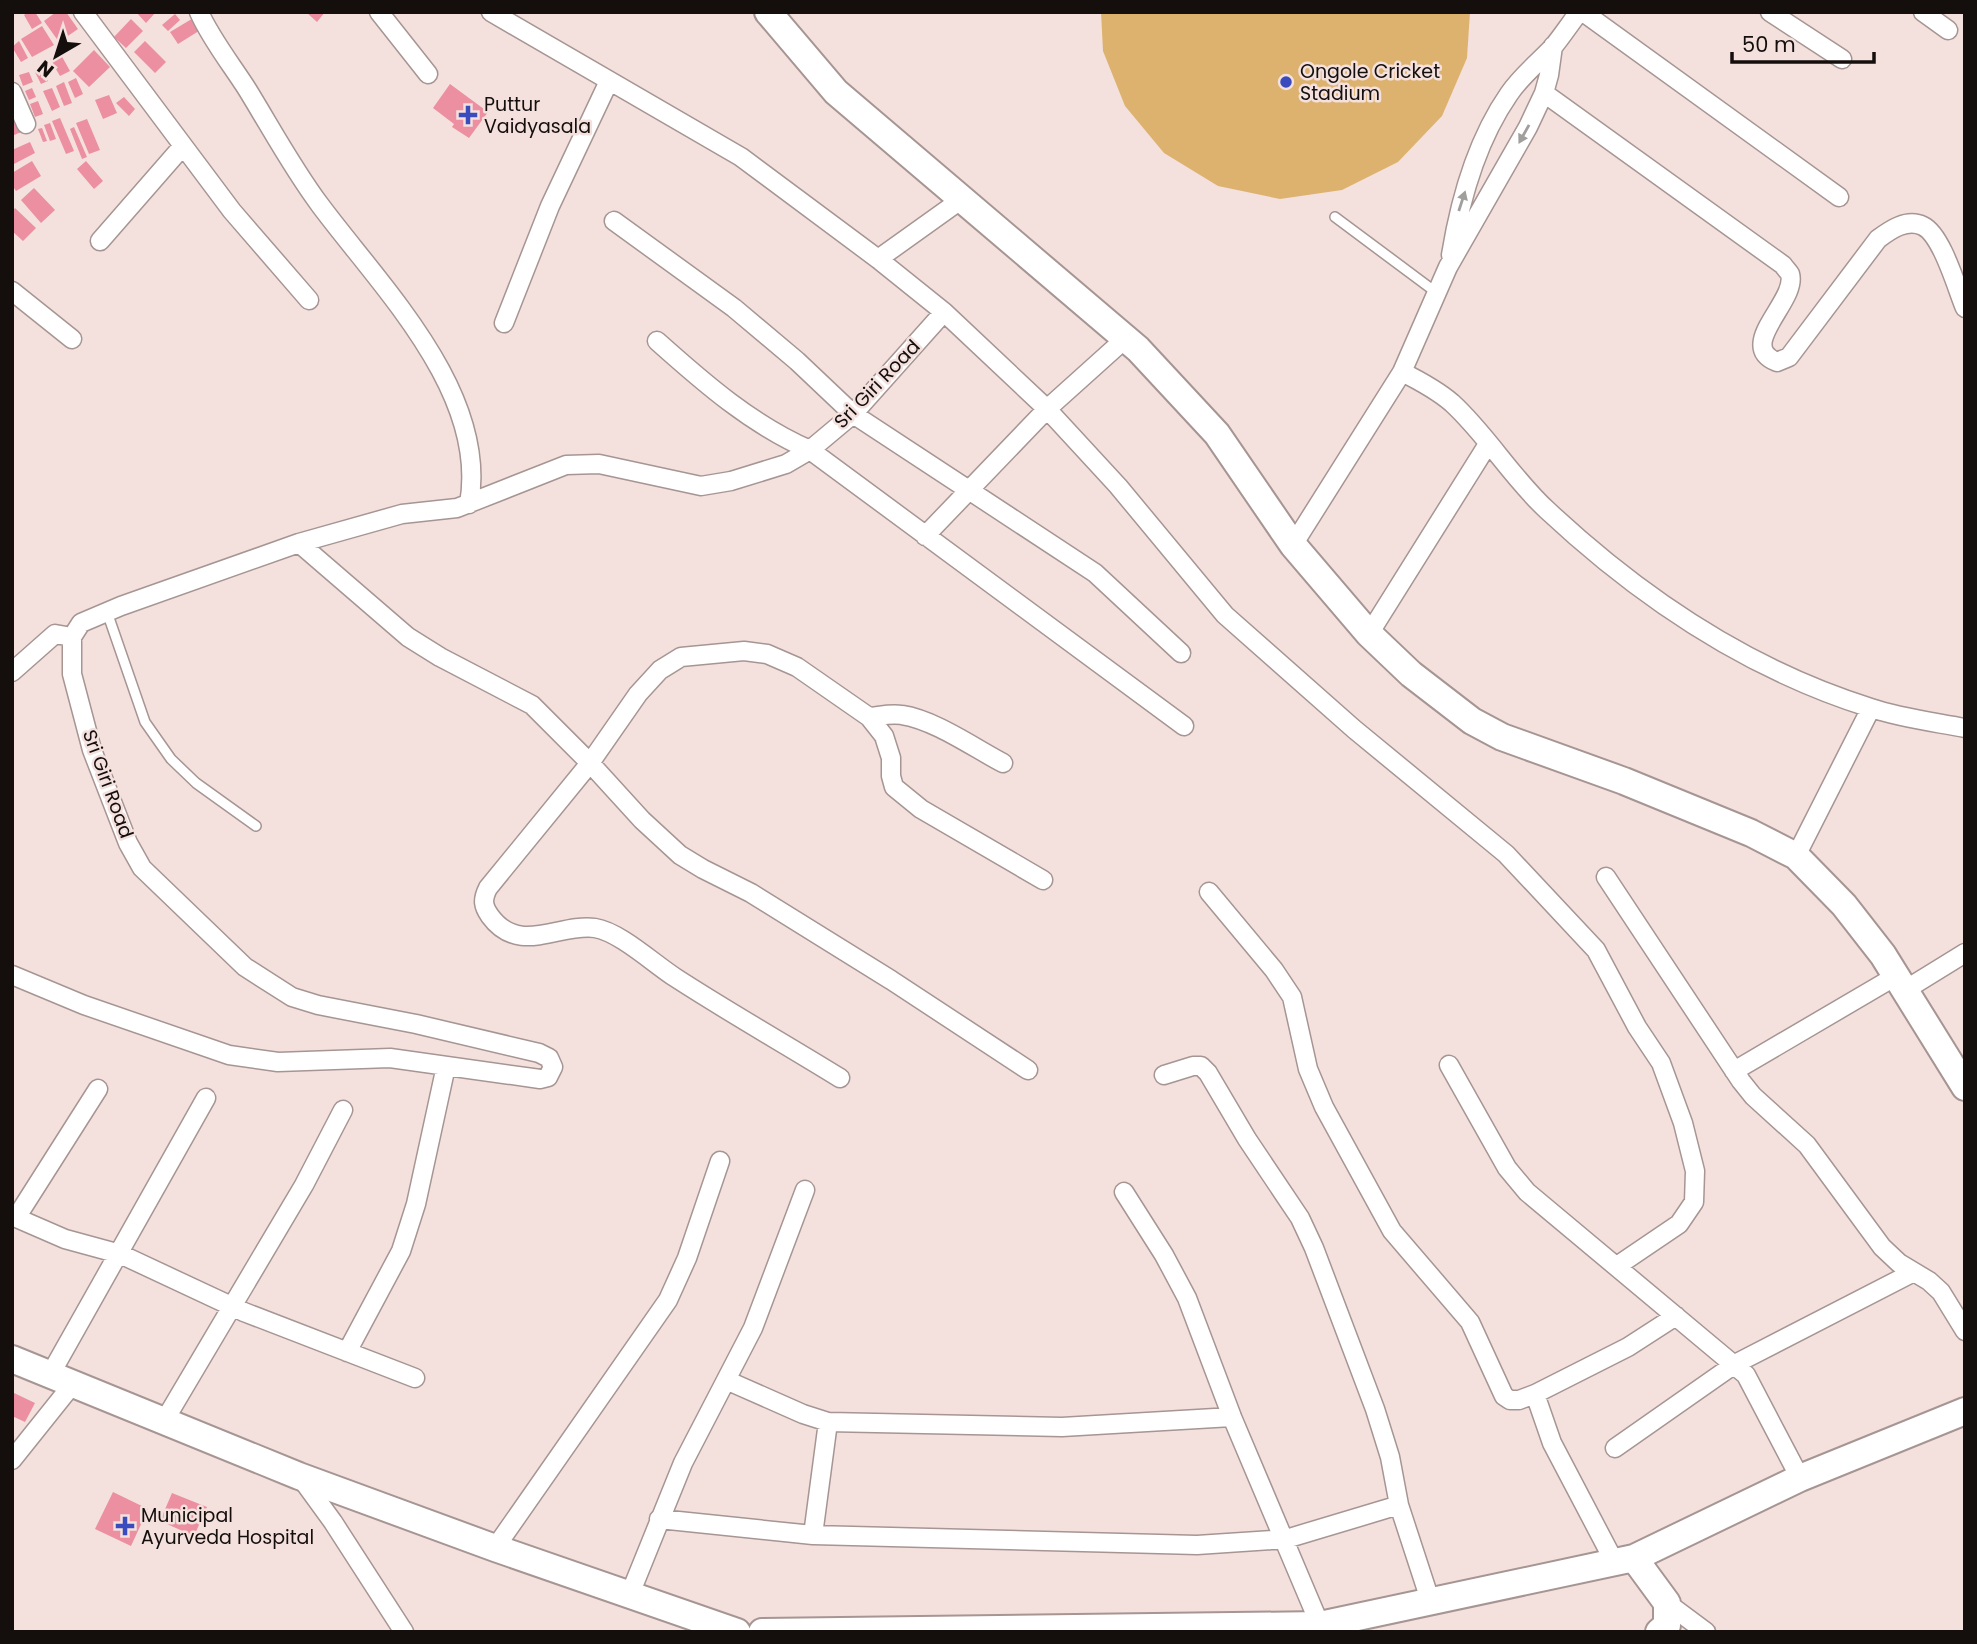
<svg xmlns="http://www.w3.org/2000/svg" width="1977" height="1644" font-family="Poppins,sans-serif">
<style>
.green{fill:#dcb26e}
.building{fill:#eb8fa1}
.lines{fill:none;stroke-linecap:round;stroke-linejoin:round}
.lane-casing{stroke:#a69592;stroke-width:12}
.street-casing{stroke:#a69592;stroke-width:21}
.secondary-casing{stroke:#a69592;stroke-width:30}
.lane{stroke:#fff;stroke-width:9}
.street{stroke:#fff;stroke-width:18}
.secondary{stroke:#fff;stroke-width:26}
.oneway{fill:#a19f9e}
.poi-dot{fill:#3a4bbe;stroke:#f4e1de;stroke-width:2.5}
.labels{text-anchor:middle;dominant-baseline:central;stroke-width:5;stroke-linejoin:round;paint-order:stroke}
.poi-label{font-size:19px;fill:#140e0d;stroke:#f4e1de;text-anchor:start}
.street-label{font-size:19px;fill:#140e0d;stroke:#f4e1de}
</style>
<rect width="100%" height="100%" fill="#f4e1de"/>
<!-- green -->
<path class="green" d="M1101,12H1470L1467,58L1442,116L1398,162L1342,190L1280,199L1218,186L1164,153L1125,106L1103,51Z"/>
<!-- building -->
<path class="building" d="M28,12H35L42,23L32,29L24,15Z
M56,12H66L78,29L59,42L44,21Z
M136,12H156L146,23Z
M306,12H325L317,22Z
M175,14L180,20L168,31L162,25Z
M195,17L202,29L178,44L170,32Z
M131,19L143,31L126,48L114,37Z
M42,26L54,45L32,57L21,39Z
M19,41L28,58L21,62L12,47Z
M145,41L166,62L155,73L134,52Z
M94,50L110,67L89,87L73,71Z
M60,53L70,71L60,76L50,59Z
M40,67L48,81L41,84L34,70Z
M29,72L33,82L23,86L19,75Z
M76,78L83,94L75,98L68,82Z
M64,82L72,103L64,106L56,86Z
M450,84L488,112L469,138L452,127L454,124L433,108Z
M32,88L36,97L29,100L25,91Z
M52,88L60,107L52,111L43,91Z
M109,95L117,113L103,119L95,100Z
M124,97L135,109L129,116L116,103Z
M38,101L43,114L35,117L30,104Z
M60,118L74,151L66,154L52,121Z
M15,119L21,132L12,136V120Z
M87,119L100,150L89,154L76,123Z
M50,123L56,139L50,141L44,125Z
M74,127L87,157L82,159L70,129Z
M42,128L47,141L43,142L38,129Z
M30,142L35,153L12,165V150Z
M32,161L41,176L16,191L12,185V173Z
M86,161L103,181L94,189L77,169Z
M34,188L55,210L41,223L21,200Z
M15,208L36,228L23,241L12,231V212Z
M12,1392L35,1403L25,1422L12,1416Z
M113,1492L148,1509L131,1546L95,1529Z
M172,1493L207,1507L194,1536L160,1521Z"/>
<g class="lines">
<defs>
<path id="lane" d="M1335,217L1437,293
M107,612L145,722L171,759L196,783L256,826"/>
<path id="street" d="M83,12L232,211L309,300
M199,12C211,39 231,64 247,89C271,128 293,169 320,205C381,287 489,393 469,504
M379,12L428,74
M491,12L741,157L878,259L944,312L1047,409L1118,486L1225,615L1354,729L1506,854L1596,950L1637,1027L1661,1063L1683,1123L1695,1171L1694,1202L1679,1224L1617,1266
M1583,12L1839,197
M1770,12L1842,59
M1923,12L1948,30
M12,92L26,124
M1544,93L1783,265C1785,268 1788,271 1790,274C1798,301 1735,345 1777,362L1789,357L1878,239C1890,230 1907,218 1923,226C1942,235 1957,289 1965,308
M614,221L734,308L797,361L853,414L1095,573L1181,653
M100,241L182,147
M1451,255C1460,200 1477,140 1509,94C1521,76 1538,63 1553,47C1562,36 1570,24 1579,12
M878,259L962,199
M12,291L72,339
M504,323L550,206L609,81
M657,341C704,383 752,425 810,450L1184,726
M1402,372C1420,381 1437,390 1452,403C1487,435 1512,478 1547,510C1640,597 1749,670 1871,708C1901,718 1934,722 1965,728
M925,536L1047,409L1126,338
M299,543L408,637L440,657L532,705L590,763L642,820L680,855L703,869L751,893L891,980L1028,1070
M1293,545L1402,372L1448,267L1528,127L1544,93L1549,75L1553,46
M1369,634L1488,444
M12,672L55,634L72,637
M869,717C880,716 891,713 902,715C935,720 974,748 1003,763
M1796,856L1871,708
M1606,877L1741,1081L1753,1096L1807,1145L1882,1247L1899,1263L1929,1281L1941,1292L1965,1331
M1209,892L1274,970L1292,997L1308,1069L1324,1107L1392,1231L1470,1322L1504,1396L1510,1400H1519L1535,1394L1628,1347L1676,1316
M12,975L84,1005L229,1055L278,1062L390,1058L540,1079L548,1077L553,1067L549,1058L539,1053L416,1024L318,1005L292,997L245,967L142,868L128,843L92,750L72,674V637L81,623L121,606L299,543L402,514L457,508L566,465L599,464L701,486L731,481L786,464L810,450L853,414L944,312
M1905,990L1965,953
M1449,1065L1507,1168L1527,1192L1746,1375L1800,1478
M1734,1071L1896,976
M1164,1075L1193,1066H1201L1208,1073L1247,1139L1300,1218L1314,1248L1375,1409L1390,1457L1399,1505L1431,1603
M840,1078C785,1044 730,1013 676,978C654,964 620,932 595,928C559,923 519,956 490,916C483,906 482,900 488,888L590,763L638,694L660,670L681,657L744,651L767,654L797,667L869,717L884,736L891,758V776L894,787L921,809L1043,880
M1124,1192L1164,1255L1187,1298L1232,1417L1320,1625L1326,1632
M12,1216L65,1239L120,1254L244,1312L415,1378
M16,1218L98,1089
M347,1352L401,1251L416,1204L446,1066
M50,1375L206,1098
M726,1380L803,1414L828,1422L1062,1427L1232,1417
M1535,1394L1552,1443L1615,1563
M163,1423L304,1185L343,1110
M1615,1448L1735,1364L1912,1273
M12,1460L72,1385
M301,1478L333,1522L404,1632
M659,1519L813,1535L1197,1545L1286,1539L1399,1505
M813,1535L828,1422
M495,1548L668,1300L687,1258L720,1161
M630,1594L683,1463L753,1328L805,1190
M1667,1603L1706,1632"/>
<path id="secondary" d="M768,12L836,92L1138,349L1217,434L1293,545L1369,634L1411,674L1472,721L1502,737L1624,781L1751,833L1796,856L1844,905L1883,955L1965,1087
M12,1359L299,1476L495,1548L737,1632
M1634,1558L1667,1603V1625L1659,1632
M762,1632L1320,1625L1634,1558L1800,1478L1965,1411"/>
</defs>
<!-- lane casing -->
<use href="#lane" class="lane-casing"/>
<!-- street casing -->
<use href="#street" class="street-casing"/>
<!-- secondary casing -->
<use href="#secondary" class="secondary-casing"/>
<!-- lane -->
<use href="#lane" class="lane"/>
<!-- street -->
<use href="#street" class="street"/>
<!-- secondary -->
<use href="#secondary" class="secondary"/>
</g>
<!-- one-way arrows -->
<defs><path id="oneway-solid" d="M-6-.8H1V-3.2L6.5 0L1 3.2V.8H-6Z" transform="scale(1.75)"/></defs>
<g class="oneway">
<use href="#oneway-solid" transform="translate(1524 134) rotate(119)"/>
<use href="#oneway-solid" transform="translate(1462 201) rotate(-72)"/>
</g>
<!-- markers -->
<g class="poi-dot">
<circle cx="1286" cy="82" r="7"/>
<path d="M464.5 104.5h7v7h7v7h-7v7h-7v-7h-7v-7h7z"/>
<path d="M121.5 1515.5h7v7h7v7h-7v7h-7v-7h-7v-7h7z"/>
</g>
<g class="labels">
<!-- poi labels -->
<g class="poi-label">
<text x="1300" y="71">Ongole Cricket<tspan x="1300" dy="22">Stadium</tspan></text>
<text x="484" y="104">Puttur<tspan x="484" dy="22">Vaidyasala</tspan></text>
<text x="141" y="1515">Municipal<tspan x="141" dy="22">Ayurveda Hospital</tspan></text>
</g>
<!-- street labels -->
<g class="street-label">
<text transform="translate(877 384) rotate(-46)">Sri Giri Road</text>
<text transform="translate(108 784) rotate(70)">Sri Giri Road</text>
</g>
</g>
<!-- border -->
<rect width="1977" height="1644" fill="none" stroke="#140e0d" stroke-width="28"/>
<!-- north arrow -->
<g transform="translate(56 56) rotate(219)" stroke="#f4e1de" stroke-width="5" paint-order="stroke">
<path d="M0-5L12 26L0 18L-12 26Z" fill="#140e0d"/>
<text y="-10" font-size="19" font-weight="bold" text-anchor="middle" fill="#140e0d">N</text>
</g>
<!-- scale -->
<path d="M1732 52v10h142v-10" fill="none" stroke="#140e0d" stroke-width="3.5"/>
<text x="1742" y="52" font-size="21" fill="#140e0d" stroke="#f4e1de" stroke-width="5" paint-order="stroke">50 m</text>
</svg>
